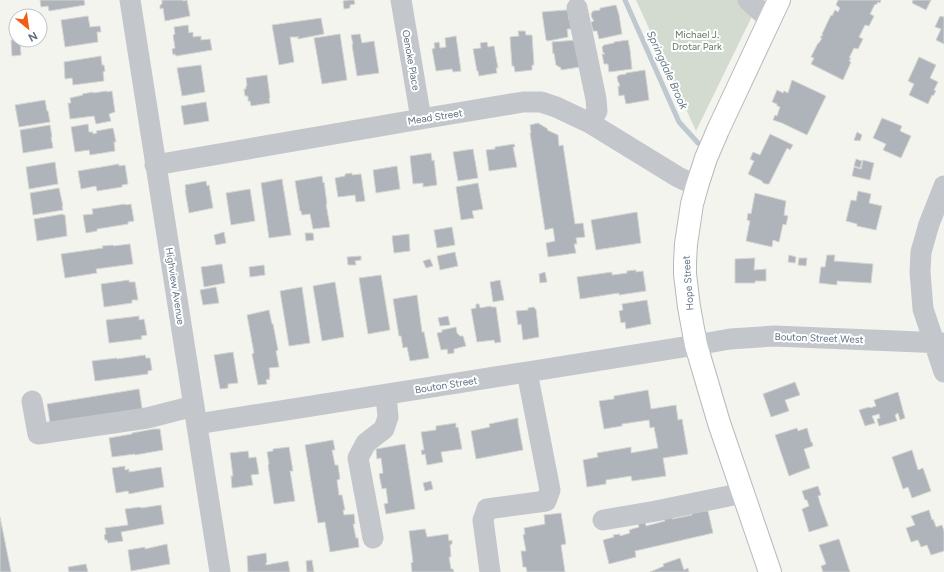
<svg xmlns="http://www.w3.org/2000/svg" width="944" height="572" font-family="Figtree,sans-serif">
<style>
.green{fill:#d3dbd0}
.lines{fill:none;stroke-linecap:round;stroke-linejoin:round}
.stream{stroke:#bec8ce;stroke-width:5}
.building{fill:#aeb4ba;stroke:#d5d5d2}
.major-casing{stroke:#b6b9be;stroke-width:24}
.minor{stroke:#c3c6ca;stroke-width:21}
.major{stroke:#fff;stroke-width:22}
.labels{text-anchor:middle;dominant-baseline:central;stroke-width:4;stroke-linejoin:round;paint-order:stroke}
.park-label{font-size:10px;fill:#627960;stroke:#fff}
.street-label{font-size:10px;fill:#617083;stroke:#fff}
.water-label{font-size:11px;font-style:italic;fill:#617a88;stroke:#fff}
</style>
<rect width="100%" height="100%" fill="#f4f4ef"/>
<!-- green -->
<path class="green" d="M636,0H760L696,131Z"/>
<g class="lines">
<!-- stream -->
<path class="stream" d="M625,0L679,122L698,143"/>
</g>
<!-- building -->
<path class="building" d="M40,0H84L85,5L49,11L48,6L41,7Z
M162,0H183V1L187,0L190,16L165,21L163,8L160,9V5L162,4Z
M349,0H354L355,4L350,5V8L344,9L343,1Z
M838,0H881L880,3L878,2L876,5L875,4L870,14L874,16L869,26L865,25L859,37L863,39L858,49L854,48L849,58H851L849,61L851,62L843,80L811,64L814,58L811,57L818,43H819L822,38H820L822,35L823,36L822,34L831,15L832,16L835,10L838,12L840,8L836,5Z
M913,0H931L926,10L912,3Z
M616,5L619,15L622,34L599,39L597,31H593L591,22L594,21L592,18L591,14L593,11L600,10V8Z
M566,10L568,12L569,16L568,19H571L572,29H567L568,37L548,41L546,40L542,12Z
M88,16L90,27L100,26L101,32H97L98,42L65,47L61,20Z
M940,16L944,17V44L936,40L941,29L935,27Z
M321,18L324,34L298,39V36V37H290L294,62L279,65L272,25Z
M188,25L189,33L193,32V37L201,36V40L210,39L212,50L176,56L175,54L173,55L172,49L175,48L173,35L175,34L174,27Z
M518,31H525L526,35H532L534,65H532V70L515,72L514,66H512L510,37L519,36Z
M340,34L347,80L322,84L314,38Z
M360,34L362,43L374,41L379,73L357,76L352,45L353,44L351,35Z
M456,36L461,71L453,72L452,69L436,71L432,49L435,48L434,43L439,42L440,48L446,47L445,38Z
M11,40H20L21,55L12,56Z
M577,40L580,67L561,70V68L556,65L554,53L553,54L552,42Z
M628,40L630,50L632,69L609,72L608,64H604L602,54H605L603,52L602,47L604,45L614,43V42Z
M487,42L488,47L494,46L498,68H496L497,73L479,76L478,71H477L473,49L481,48L480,43Z
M101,56L102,65H104L105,71L103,72L104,81L73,85L72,78L65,79L64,62Z
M919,57L936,65L930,78L938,82L934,90L936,91L933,96L932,95L928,104L909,95L914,84L908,81Z
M201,65L205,92L182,96L177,68Z
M645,70L649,100L626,104L624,95L619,96L618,86H620L619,83L618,82L617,77L619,75L626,74V73Z
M267,75L270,98H269L270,103L251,106L250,101H248V96H245L244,89H246V86H247L246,78Z
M792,80L826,96L807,135L782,123L773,120L775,115L777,116L780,107L777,106V104L772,102L777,90L783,93L784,91L788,93Z
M107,91V92L112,91L115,112L109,114L111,121L96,124L94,116L70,119L68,103H71L70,98L83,95L82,94L93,92V93Z
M45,100L47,111H48L50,122L19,127L15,105Z
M206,102L209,121L184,125L181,106Z
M882,118L902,126L900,131L911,136L901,158L883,150L886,144L873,138Z
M538,123L548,129L547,130L558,135L559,146L563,145L575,224L583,223L585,237L576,238L577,244H574L576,253L548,257L546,243L555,241L553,228L545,230L530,133H531L530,125Z
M88,124L89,132H93V134L97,133L96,131L113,128L116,142H114L115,151L90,155L89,150L75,152L71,127Z
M50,125L52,137H51L53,148L23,153L20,130Z
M857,132L862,135L860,141L857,140V141L854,140Z
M770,134L793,145L790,150L787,148L769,184H766L763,183L762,181L748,174L754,161L750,159L753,152L760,155Z
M514,144L515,147H513L517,167L489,171L486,150L495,149V147Z
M473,149L478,178L458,181L453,152Z
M431,153L432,161L434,160L437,185L423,187V183L413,184L410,156Z
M856,159L862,161L860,168L854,166Z
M863,160L874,163L870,180L852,176L854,167L861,169Z
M55,162L58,184L29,189L26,167Z
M119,164V166L125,165L128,184L122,185V187L97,191L96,186L81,189L78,171Z
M397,166L400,189L376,193L373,170Z
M352,173V175L361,174L365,201L356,202L355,195L338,197L335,178L345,176V174Z
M322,176L323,183L324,182L327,204H326L330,227L313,229L310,214L302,215L301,211H300L295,181Z
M282,179L291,235L269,238L261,183Z
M206,181L207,186L209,185L213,208L189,213L185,190H186L185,185Z
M478,183L483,209L472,211L474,218L461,220L456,187Z
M59,188L63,206H62L63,210L33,215L30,193Z
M250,189L255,221L231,225L226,193Z
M858,191L871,194L869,203L882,206L876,230L857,226V224L846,221L851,200L856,201Z
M755,193L786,201L784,215L788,216L786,225L783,224L779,242L773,240L772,247L746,241L750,221L747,220L748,213L751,214Z
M125,204L126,205L131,204L134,221L128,222V224L97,229V231L86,233L83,215L93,214L92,209Z
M637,212L641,243L596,250L591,220Z
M63,214V215H65L67,236L37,241L34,219Z
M452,227L455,245L437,248L434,230Z
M224,232L226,243L216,245L214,235Z
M305,233H313L314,240L306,241Z
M409,234L410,251L394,253L392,236Z
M130,244L133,264L96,269L97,273L65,278L61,254L103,248L102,246L113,245V246Z
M455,252L458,266L440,270L437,256Z
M789,255L796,257L795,263L788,262Z
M827,255H835L834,261L873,264L871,283L837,281V285L819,283L821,267H825Z
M361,256V260L355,261L356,265H348L347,257Z
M755,258L754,270L766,269V281H755V283H735V259Z
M799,258H807L806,266L798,265Z
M430,259L433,266L426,268L423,261Z
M222,264L225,283L204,287L201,267Z
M264,265L265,275L250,277L249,267Z
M636,270V272L643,271L646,291L619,295V293L580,299L577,277L612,272V275L627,273V271Z
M545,272L547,282L540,283L539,274Z
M381,275L390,330L368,334L359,278Z
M129,280V282H135L138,300H132V303L104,307L101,284Z
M500,280L504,300L493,302L490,282Z
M335,282L344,337L322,341L313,286Z
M216,287L219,303L203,305L200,290Z
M302,287L310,343L289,346L280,291Z
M417,295L422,332H424L429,358L410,361L407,347L403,348L401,336H399L393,299Z
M647,300L651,324L626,329L625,322L621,323L619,311L623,310L622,304Z
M476,304H479L480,308L491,306V307H496L501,342L495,343L494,340L477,342L471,309L476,308Z
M534,307L535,309H536L539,337L523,340L521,324L518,325L516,311L528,310V308Z
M269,310L272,324H273L278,350L276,351L279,367L269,368L270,377H269L270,379L266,380L267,384L258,385L252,354L254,353L247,315Z
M139,316V320L144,319L147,335L141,336L142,339L109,343L106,320Z
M448,316L450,325L440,326L438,318Z
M456,327L457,333L460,336H463L466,346L454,349V353L448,354L447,349L441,350L437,333L442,332V330Z
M233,352L238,383L228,384V388L220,389L214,355Z
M145,355L146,358H150L152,370L148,371V374L95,381L92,361L117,358V359Z
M795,382L800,395L785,400L789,411L771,417L763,394Z
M139,389L143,414L51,429L47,404Z
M648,390L651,409L676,405L678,420L682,419L688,454L663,458L666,476L632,481L631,476L606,480V484L587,487L583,460L598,457L597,453L631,447V453L658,448L654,427L650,428L649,420L622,424V426L604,429L599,401L614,399V396Z
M898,392L905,418L900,420L898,413L895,415L897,421L879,426L877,419L880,418L879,414L872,416L875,423L865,426L859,410L869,407L870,408L876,406L874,400Z
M518,418V423L523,450L476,459L471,431L490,427L489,424Z
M456,423V428L458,427L462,449L441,452L443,462L427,465L425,454L422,455L421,450H424L421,432L436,430V426Z
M797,428L798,431L807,428L811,442H812L813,446L804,449L810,468L789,476L775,435Z
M154,429H160L163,450L135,455V454L112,457L109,438L132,434V433Z
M333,440L335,450H332L335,465H338L340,479L337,480L339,495H342L345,510H343L344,515L354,514L355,524H353L356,538H358L359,547L330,552L325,522L318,523L305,445Z
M405,444L415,509L386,514L384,504L388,503L386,488L382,489L379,474L383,473L381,458L377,459L376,449Z
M289,447L293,471H290L295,501L274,504L268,465L269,464L267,452L273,451V449Z
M912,450L918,470L923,468L931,491L912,498L908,487L903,489L892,457Z
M248,451L249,458L256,457L259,474L251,475L253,485L232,488L231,476H233L230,453Z
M125,466V470L129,469V472L161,467L164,487L129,494L128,491L116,493L112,468Z
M431,481L433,489L425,491L423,483Z
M818,486L821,495L818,496L820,503L828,525V526L809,532L802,509L809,506L807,500H805L802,491Z
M161,505L164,524L121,532L123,541L108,543L107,540H105L104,535L106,534L105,528L128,525L125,509L140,507L141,508Z
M929,510L932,520L933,519L936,527L942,525L944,531V551L931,555L927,545L921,547L918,540L911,542L906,528L915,525L911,516Z
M691,511H708L713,533L635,551L636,557L609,564L603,540L614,537L613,535L620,534V536L630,533L629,530L639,527L638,524L645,522L646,526L665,521L664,518L671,516L672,519L692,515Z
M561,513L566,544L561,545L565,572H527L526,567H523L521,551H526L523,535L525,534L524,528L545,524L544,515Z
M0,517L11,572H0Z
M425,529L427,537L448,534L449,541L452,540V544L450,545L451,557H449L451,569H453L454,572H412L411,563L413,562L409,531Z
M839,539L850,572H823L821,566L826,564L819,545Z
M167,544L170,564L131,571L128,550L145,547V549Z
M266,553L267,562L266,563V565L288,561L290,572H248L247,556Z
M680,558L684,570L688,568L689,572H650L664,566L663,564Z
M312,560L314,572H307L306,561Z
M86,564L88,572H69L68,567Z"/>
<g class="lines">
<defs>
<path id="major" d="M770,572L719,423L696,345L689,307L685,274V262L686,244L692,204L697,186L706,158L718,130L779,0"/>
</defs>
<!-- major casing -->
<use href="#major" class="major-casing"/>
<!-- minor -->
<path class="minor" d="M130,0L220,572
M401,0L421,119
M748,0L770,20
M577,8L596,99L597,111L590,123
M155,165L421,119L523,102H541L556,107L590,123L678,177L697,186
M944,186L929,224L921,252L920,272L923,309L944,372
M32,401L38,434L147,418L194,406
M197,424L527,372L696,345L730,339L774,336L944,343
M603,520L656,511L743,493
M373,538L358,458L366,443L384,429L388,417L386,395
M490,572L483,520L487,509L546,501L550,490L527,372"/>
<!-- major -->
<use href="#major" class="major"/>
</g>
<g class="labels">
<!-- park labels -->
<g class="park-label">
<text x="697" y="34">Michael J.<tspan x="697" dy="12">Drotar Park</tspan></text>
</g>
<!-- street labels -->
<g class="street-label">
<text transform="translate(411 60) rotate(80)">Oenoke Place</text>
<text transform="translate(435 117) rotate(-9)">Mead Street</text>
<text transform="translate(688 283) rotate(-94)">Hope Street</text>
<text transform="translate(175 286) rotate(81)">Highview Avenue</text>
<text transform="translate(819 338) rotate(2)">Bouton Street West</text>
<text transform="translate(446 385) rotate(-9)">Bouton Street</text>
</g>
<!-- water labels -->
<g class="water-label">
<text transform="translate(667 70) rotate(66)">Springdale Brook</text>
</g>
</g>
<!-- north arrow -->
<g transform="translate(28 28) rotate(151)"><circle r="19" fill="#ffffff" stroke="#c0c6cd"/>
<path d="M0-3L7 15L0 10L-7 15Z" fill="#f05d14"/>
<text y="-6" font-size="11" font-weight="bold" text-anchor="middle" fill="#617083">N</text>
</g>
</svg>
